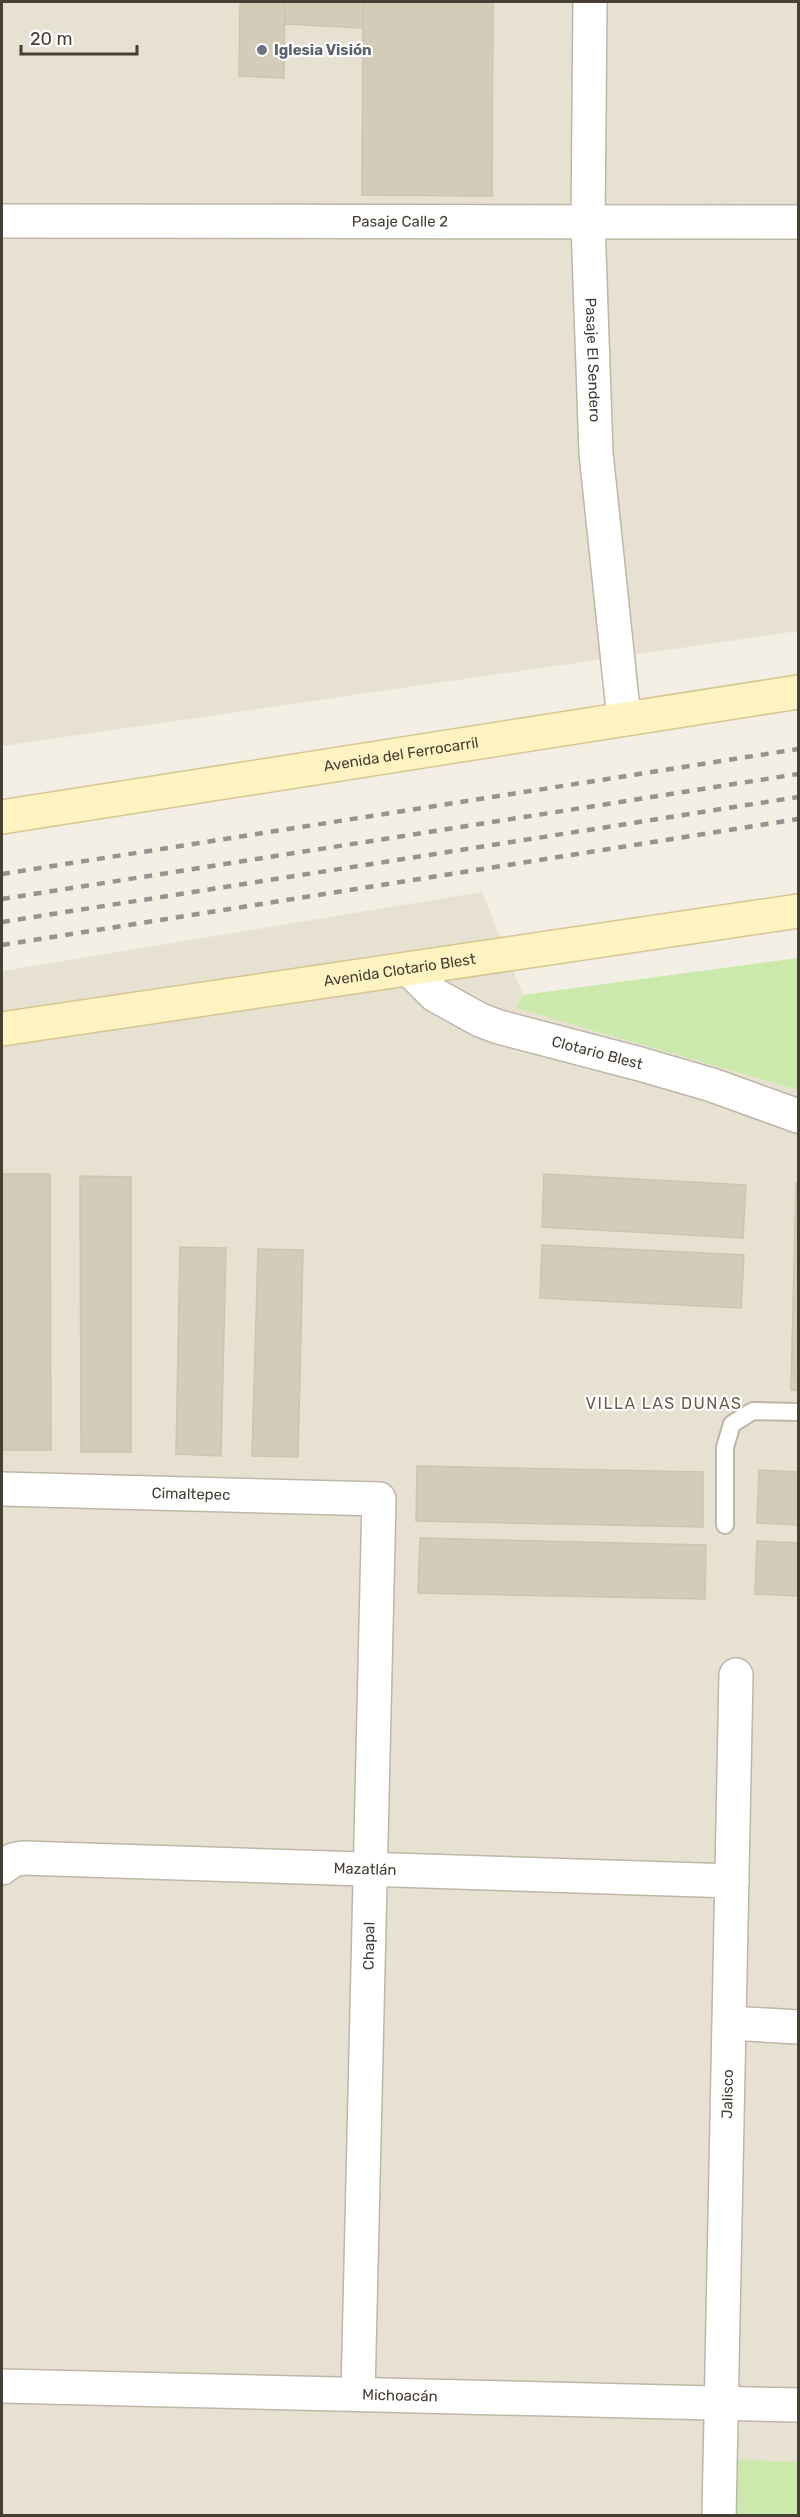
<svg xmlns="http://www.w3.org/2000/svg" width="800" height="2517" font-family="Rubik,sans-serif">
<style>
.residential{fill:#e7e1d2}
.green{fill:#cae9ab}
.building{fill:#d5cbb9;stroke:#d0c4ac;stroke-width:1.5}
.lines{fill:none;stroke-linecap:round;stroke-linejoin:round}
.lane-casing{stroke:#beb7a7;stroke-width:20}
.street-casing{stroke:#beb7a7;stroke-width:36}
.secondary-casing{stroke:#d5c692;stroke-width:36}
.lane{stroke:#fff;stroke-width:16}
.street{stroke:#fff;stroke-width:33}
.secondary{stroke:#fff3c2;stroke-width:33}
.rail{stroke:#949494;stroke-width:4.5;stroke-dasharray:8 8;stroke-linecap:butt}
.worship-dot{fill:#6b7280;stroke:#fff;stroke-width:2}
.labels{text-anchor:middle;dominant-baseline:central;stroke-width:4.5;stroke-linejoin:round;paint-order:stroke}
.worship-label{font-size:15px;font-weight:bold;fill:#5b616d;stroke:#fff;text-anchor:start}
.street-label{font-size:15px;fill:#453f34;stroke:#fff}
.neighbourhood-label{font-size:16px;letter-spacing:1.5px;fill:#685e4b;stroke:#fff}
</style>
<rect width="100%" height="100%" fill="#f3efe4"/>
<!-- residential -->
<path class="residential" d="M2,2H798V631L2,746Z
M482,892L523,995L516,1008L798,1090V2515L2,2516V971Z"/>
<!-- green -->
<path class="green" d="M798,958V1090L516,1008L523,995Z
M738,2460L798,2462V2515H736Z"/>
<!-- building -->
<path class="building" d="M240,2H285L284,78L239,76Z
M285,2H363V28L285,24Z
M363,2H493L492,196L362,195Z
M2,1174H50L51,1450H2Z
M544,1174L746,1185L743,1238L542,1227Z
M80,1176L131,1177V1452H81Z
M796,1183H798V1391L791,1390Z
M542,1245L744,1255L741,1308L540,1298Z
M180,1247L226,1248L221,1456L176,1454Z
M258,1249L303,1250L298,1457L252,1456Z
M417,1466L703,1472V1527L416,1521Z
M759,1470L798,1472V1525L757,1523Z
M420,1538L706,1545L705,1599L418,1593Z
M757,1541L798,1543V1596L755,1594Z"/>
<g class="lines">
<defs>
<path id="lane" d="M725,1525V1447L732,1424L753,1411L798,1412"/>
<g id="street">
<path id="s1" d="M590,2L588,223L596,453L624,719"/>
<path id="s2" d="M2,221L798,222"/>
<path id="s3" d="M409,969L435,995L480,1020L499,1027L640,1064L712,1085L798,1116"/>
<path id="s4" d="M2,1489L379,1499L358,2394"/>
<path id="s5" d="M2,1868L13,1860L23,1858L732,1881"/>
<path d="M730,2023L798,2027"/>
<path id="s6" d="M2,2386L798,2405"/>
<path id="s7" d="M719,2516L736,1675"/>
</g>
<g id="secondary">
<path id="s8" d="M2,817L798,692"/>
<path id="s9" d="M2,1029L798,911"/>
</g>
</defs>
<!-- lane casing -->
<use href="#lane" class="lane-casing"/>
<!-- street casing -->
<use href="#street" class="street-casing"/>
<!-- secondary casing -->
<use href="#secondary" class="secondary-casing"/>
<!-- lane -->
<use href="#lane" class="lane"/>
<!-- street -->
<use href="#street" class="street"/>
<!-- secondary -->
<use href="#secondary" class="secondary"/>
<!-- rail -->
<path class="rail" d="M2,874L798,749
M2,899L798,774
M2,922L798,797
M2,945L798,819"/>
</g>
<!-- markers -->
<circle class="worship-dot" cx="262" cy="50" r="6"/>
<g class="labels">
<!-- worship labels -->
<g class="worship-label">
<text x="274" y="50">Iglesia Visión</text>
</g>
<!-- street labels -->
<g class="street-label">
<text stroke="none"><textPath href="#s2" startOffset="398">Pasaje Calle 2</textPath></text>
<text stroke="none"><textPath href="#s1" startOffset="358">Pasaje El Sendero</textPath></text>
<text stroke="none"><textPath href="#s8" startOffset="404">Avenida del Ferrocarril</textPath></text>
<text stroke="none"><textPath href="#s9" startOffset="402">Avenida Clotario Blest</textPath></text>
<text stroke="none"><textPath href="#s3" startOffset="210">Clotario Blest</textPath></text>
<text stroke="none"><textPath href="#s4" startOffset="189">Cimaltepec</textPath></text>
<text stroke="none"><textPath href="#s5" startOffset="366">Mazatlán</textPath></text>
<text transform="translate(369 1946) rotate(-89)">Chapal</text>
<text stroke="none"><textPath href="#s7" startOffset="422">Jalisco</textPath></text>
<text stroke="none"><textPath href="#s6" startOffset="398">Michoacán</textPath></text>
</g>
<!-- neighbourhood labels -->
<g class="neighbourhood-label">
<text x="664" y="1403">VILLA LAS DUNAS</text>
</g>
</g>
<!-- border -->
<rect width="800" height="2517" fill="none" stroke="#453f34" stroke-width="6"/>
<!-- scale -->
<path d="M21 45v9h116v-9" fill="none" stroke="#453f34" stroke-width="3"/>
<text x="30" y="45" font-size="18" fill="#453f34" stroke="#ffffff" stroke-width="4.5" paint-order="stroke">20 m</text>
</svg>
